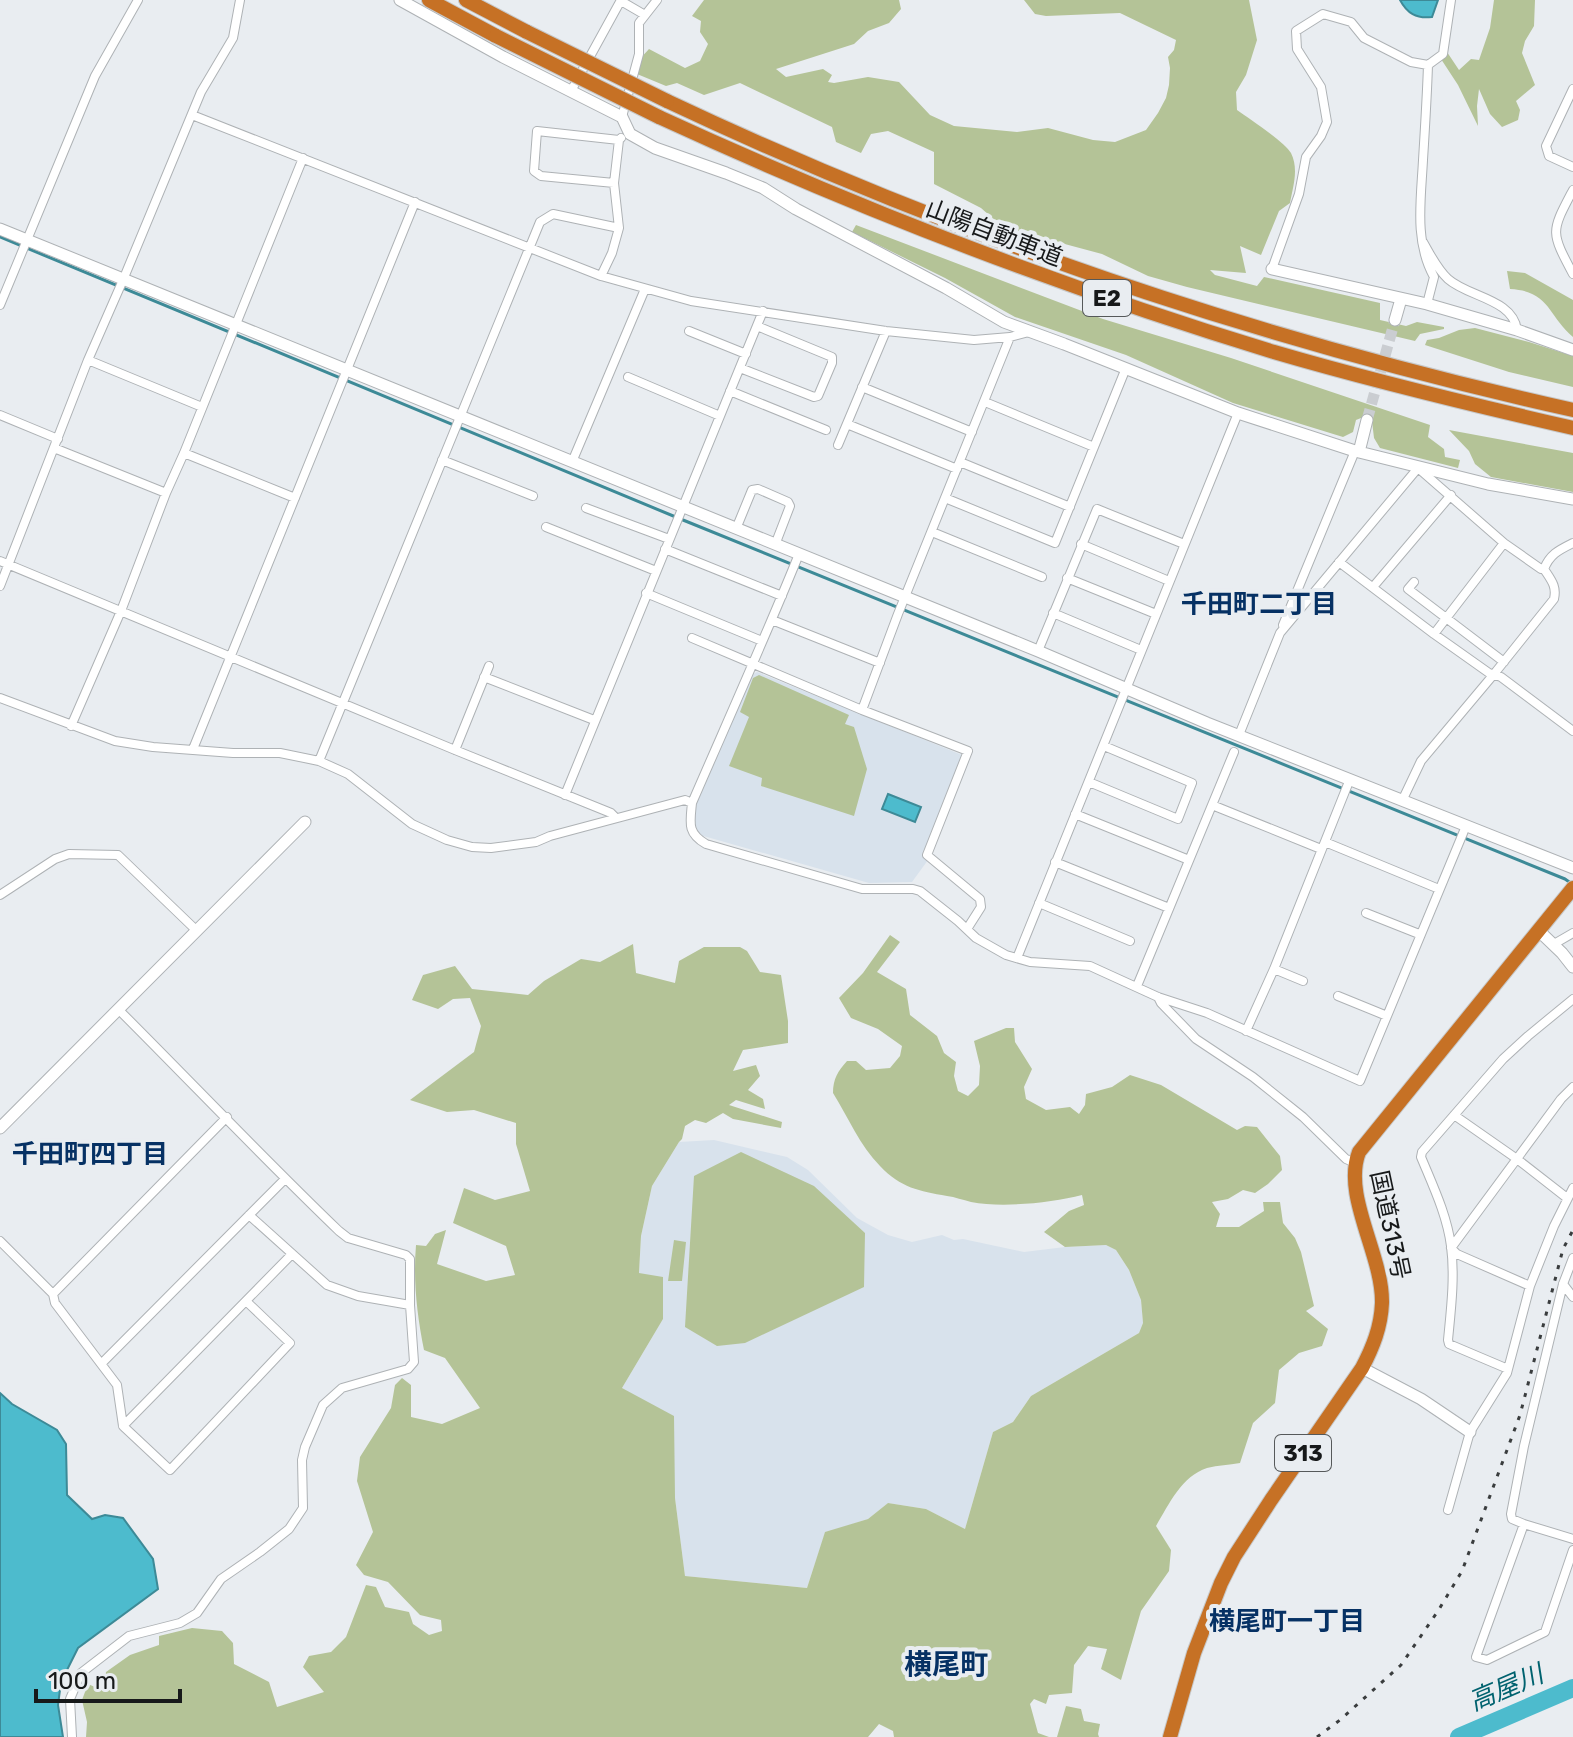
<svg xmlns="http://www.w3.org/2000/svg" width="1573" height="1737" font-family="Rubik,'Noto Sans JP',sans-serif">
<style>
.built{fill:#d8e2ec}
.green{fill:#b4c397}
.water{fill:#4dbbcd;stroke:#3d8a97;stroke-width:2}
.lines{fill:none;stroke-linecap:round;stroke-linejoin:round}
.stream{stroke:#3d8a97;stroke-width:3}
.river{stroke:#4dbbcd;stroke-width:18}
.secondary-tunnel{stroke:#cacdd1;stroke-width:11;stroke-dasharray:11 5.5;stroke-linecap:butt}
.street-casing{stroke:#aeb2b5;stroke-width:10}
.secondary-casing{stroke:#aeb2b5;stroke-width:13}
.highway-casing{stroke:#c7c8c8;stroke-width:16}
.street{stroke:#fff;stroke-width:8}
.secondary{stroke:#fff;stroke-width:11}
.highway{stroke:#c67125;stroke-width:14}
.rail{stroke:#3a3d3e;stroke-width:3;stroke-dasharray:4 8;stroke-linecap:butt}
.highway-bridge-casing{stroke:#c7c8c8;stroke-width:16;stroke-linecap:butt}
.highway-bridge{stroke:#c67125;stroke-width:14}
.labels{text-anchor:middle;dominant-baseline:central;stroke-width:8;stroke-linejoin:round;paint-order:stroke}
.shield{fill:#e9edf1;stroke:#56595a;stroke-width:2}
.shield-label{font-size:22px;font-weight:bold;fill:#17191a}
.street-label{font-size:24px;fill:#17191a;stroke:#e9edf1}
.neighbourhood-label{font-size:26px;font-weight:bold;fill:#063164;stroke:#e9edf1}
.water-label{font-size:26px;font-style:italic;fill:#00626f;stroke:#e9edf1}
.quarter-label{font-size:28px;font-weight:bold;fill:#063164;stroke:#e9edf1}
</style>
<rect width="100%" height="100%" fill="#e9edf1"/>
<!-- built -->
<path class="built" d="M757,672L962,755L923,854L928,860L912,882L869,883L700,835L696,831L692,815L699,797L752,675Z
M714,1140L787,1157L808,1170L857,1218L888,1235L912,1242L942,1235L954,1240L963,1239L1024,1252L1065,1247L1106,1245L1116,1250L1129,1270L1141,1300L1143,1323L1139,1333L1031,1396L1013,1422L993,1432L965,1529L926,1509L888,1503L868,1519L825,1533L807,1588L685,1576L675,1498L622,1388L663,1319L639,1274L641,1236L652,1186L679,1142Z"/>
<!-- green -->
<path class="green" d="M704,0H899L901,9L889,23L868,31L854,44L776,69L786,77L823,69L832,75L828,82L834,83L868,77L899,82L930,115L954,126L1017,132L1048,128L1093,140L1115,142L1146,130L1158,113L1166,98L1169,85L1170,68L1168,57L1174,50L1176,40L1120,13L1046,16L1035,14L1024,0H1249L1257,40L1246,75L1236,92L1237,110C1248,118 1285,142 1291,153C1299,169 1293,187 1290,203L1279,211L1261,255L1240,246L1246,273L1210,270L1215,275L1257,286L1264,277L1380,303V320L1406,326L1417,322L1444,327V329L1420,334L1415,341L1187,287L1148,276L1102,254L1061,243L1033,239L1007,231L981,208L934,184V152L888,131L871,134L861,153L836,142L832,127L740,83L704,95L677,83L666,86L637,74L638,61L649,49L685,68L700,61L708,44L700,32L701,21L692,16Z
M1494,0H1535L1534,26L1525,41L1522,53L1535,85L1516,101L1520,110L1518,120L1502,127L1490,114L1479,89L1477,106L1478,126L1458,85L1441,59L1447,52L1459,70L1471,59L1479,60L1490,28Z
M856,225L1103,319L1231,358L1430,425L1428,437L1444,449L1445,457L1460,460L1458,468L1380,448L1374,438L1372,421L1361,418L1356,420L1353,432L1343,437L1233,403L1126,355L1015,317L945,278L852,232Z
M1507,271L1525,273L1573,300V337C1548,316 1550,291 1510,289Z
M1475,328L1529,342L1573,356V387L1509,372L1425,345L1427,340L1439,338L1459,330Z
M1449,430L1573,453V492L1491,477L1475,464L1469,451Z
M759,675L849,715L845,724L854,727L867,769L854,816L761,786L762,778L729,766L749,717L740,712L753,678Z
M890,935L900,942L877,972L906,989L910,1015L937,1036L944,1053L956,1062L954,1076L958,1091L968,1096L979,1085L980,1066L974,1041L1006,1028H1014L1015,1042L1032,1069L1024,1087L1026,1099L1046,1110L1070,1107L1079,1114L1085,1105L1086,1094L1112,1087L1130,1075L1161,1085L1237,1130L1245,1126L1257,1127L1280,1156L1282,1170L1268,1184L1255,1193L1243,1190L1228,1199L1212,1202L1220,1214L1216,1227H1239L1264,1211L1263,1202H1280L1283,1223L1295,1238L1301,1252L1314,1306L1306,1311L1328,1329L1322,1346L1299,1353L1279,1370L1275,1403L1253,1423L1240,1463C1229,1465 1218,1465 1207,1468C1182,1476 1169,1504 1156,1526L1171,1550L1169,1571L1141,1611L1121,1680L1101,1669L1107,1649L1088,1646L1074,1665L1072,1693L1049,1695L1046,1704L1034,1699L1030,1704L1038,1733L1049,1737H894L893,1731L879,1724L868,1737H86L87,1722L82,1700L88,1684L104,1691L106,1672L130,1655L159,1645V1636L192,1628L222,1631L233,1643L234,1664L269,1682L277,1707L324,1692L303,1667L309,1656L331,1652L346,1637L366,1585L376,1587L385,1607L409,1612L413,1624L429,1635L442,1631L441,1620L420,1615L388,1582L364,1575L356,1565L373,1532L357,1481L360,1457L391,1408L395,1385L402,1378L411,1385V1417L442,1424L480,1408L445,1358L424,1350C417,1315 413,1281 416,1245L426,1246L435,1234L446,1230L437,1264L486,1281L515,1275L506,1246L453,1223L464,1188L495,1200L530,1191L516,1144V1123L474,1110L447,1112L410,1100L474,1052L481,1026L470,998L453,999L438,1009L412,1000L423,975L455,966L472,989L528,995L544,981L581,959L600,962L633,944L636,973L675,983L679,961L704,947H740L747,951L760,972L781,975L788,1021V1043L743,1050L733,1071L756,1065L760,1076L748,1090L763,1099L765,1109L736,1100L729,1105L782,1122L781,1128L733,1119L723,1113L706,1123L695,1120L685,1126L682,1139L679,1142L652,1186L641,1236L639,1273L663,1277V1319L622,1388L674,1416L675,1498L685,1576L807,1588L825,1532L868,1519L888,1503L926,1509L965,1529L993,1432L1013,1422L1031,1396L1139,1333L1143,1323L1141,1300L1129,1270L1116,1250L1106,1245L1065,1247L1044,1232L1069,1211L1084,1205L1082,1195C1051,1203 1002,1208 971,1202C963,1200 955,1197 947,1196C919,1191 901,1188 880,1166C860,1146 848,1117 833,1093C833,1079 838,1071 847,1061H856L866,1070L890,1068L900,1056L902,1046L878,1029L851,1018L839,998L863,973Z
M741,1152L814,1186L865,1233L864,1287L745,1343L717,1346L685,1327L694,1176Z
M674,1240L686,1242L682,1281H668Z
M1066,1706L1081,1709L1084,1721L1100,1724L1098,1734L1099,1737H1057Z"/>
<!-- water -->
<path class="water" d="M1400,0H1438L1432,17C1416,19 1407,13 1400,0Z
M888,794L921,807L915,822L882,809Z
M0,1393L12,1404L57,1430L66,1444L67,1495L92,1519L105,1515L123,1518L153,1559L158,1589L78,1648L61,1682L58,1705L63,1737H0Z"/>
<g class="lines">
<!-- stream -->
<path class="stream" d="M0,237L683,520L1565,879L1572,884"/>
<!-- river -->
<path class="river" d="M1459,1737L1573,1688"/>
<!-- secondary-tunnel -->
<path class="secondary-tunnel" d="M1367,420L1395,320"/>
<defs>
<path id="street" d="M621,1L645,15
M1428,65L1443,54L1451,0
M1573,89L1546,146L1549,156L1573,167
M571,91L621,0
M192,115L601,276L691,301L886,331L974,340L1010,337
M622,117L639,54V23L657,0
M614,183L541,176L534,171L537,131L619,140
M1573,190C1551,232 1550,231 1573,274
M1423,242C1430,254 1437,269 1448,279C1468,297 1513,299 1517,330
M1272,269L1299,194L1306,157L1321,136L1327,122L1321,87L1297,49L1296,31L1323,14L1351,22L1364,38L1411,62L1428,65C1427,96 1425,128 1423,160C1421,200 1414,241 1434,277L1427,304
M601,276L612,253L619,228L614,183L619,140L621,138
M0,305L95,76L138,0
M689,331L746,354
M88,360L202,407
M740,368L814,397L818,396L832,363V357L757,326
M628,377L720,416
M862,387L972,432
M730,391L826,430
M985,402L1094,447
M0,415L58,439
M847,424L957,469
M838,445L886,331
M54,448L166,493
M184,453L295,498
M442,460L533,496
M572,462L645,289
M960,462L1070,507
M945,498L1055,543L1126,368
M586,508L669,539
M546,527L656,571
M736,529L752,490L758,489L788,502L790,506L775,545
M932,532L1042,577
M1081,544L1169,581
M665,549L782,596
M0,561L455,750L611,813L616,818
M1339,562L1434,634L1489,673L1501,677L1573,731
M1067,578L1156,614
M1414,582L1408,589L1504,662
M0,586L88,360L123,280L201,92L233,38L240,0
M1373,587L1451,495
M646,593L762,641
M1053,613L1141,650
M772,620L880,663
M1283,625L1355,451
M1434,634L1504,543
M692,638L862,710L968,751L927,855L980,899L981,907L967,929
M1038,651L1097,509L1184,544
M484,677L594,720
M0,698L115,741L153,747L233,753H280L319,761L348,774L412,824L447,840L472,847L491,848L536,842L550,836L685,800L692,803C690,823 687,833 706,844L862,889H913L920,891L958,921L976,938L1006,955L1030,962L1090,966L1158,997L1207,1013L1360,1081L1466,826
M862,710L898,614L1010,337L1029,332
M71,726L121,611L166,493L184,453L303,158
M1239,735L1280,633L1418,468L1504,543L1541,569H1544
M193,749L415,202
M455,750L489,666
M319,761L540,222L553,214L619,228
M1089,782L1178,819L1192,783L1104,746
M565,795L763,311
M1402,801L1421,761L1494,674L1554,599C1557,586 1551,580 1544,569C1550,554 1559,550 1573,543
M692,803C728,720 765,638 799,554
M1212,805L1321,849
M1075,814L1189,860
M1325,842L1439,889
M1055,862L1169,908
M0,895L55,859L69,854L118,855L196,930
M1039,903L1130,941
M1366,913L1419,934
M1554,944L1573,933
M1017,958L1238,413
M1274,969L1303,981
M1137,986L1234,752
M1338,996L1387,1016
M1158,997L1161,1003L1196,1039L1253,1077L1303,1117L1346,1159L1355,1163
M1246,1031L1274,969L1350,779
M1454,1115L1517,1159L1567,1198
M249,1215L327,1285L358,1296L410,1305
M0,1241L53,1294L55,1303L117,1385L123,1426L170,1470L290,1343L246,1301
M1573,1258L1563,1284L1524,1446L1511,1514L1512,1519L1524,1524L1573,1539
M1563,1284L1573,1297
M1530,1286L1457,1254L1451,1248L1561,1099L1573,1087
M53,1294L227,1117
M102,1363L285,1179
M1508,1369L1449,1344L1448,1340C1451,1309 1455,1277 1451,1246C1447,1215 1433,1186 1421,1157L1422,1152L1503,1059L1528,1036L1573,999
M123,1426L292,1254
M1448,1510L1470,1432L1507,1373L1530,1286L1554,1226L1573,1188
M1524,1524L1476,1657L1487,1660L1545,1632L1573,1550
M72,1737L70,1699L81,1673L129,1636L180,1623L197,1613L221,1579L260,1552L289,1529L303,1508L302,1460L305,1447L323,1405L342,1388L408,1369L414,1362L410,1305V1259L406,1255L348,1238L339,1231C264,1159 192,1083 118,1009"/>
<path id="secondary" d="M400,0L503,57L622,117L630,134L655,148L726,173L763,188L796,209L946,288L1004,322L1064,344L1238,413L1355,451L1488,484L1573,499
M0,229L1038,651L1207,723L1573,868
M1272,269L1427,304L1517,330L1573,350
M1395,320L1401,299
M1359,452L1367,420
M1538,930L1562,953L1573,967
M0,1128L305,822
M1362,1368L1421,1399L1470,1432"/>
<path id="highway" d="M429,0L496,36
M466,0L527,32
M667,101C957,238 1260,340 1573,410
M659,117C859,209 1063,288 1274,352C1373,381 1473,405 1573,428
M1170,1737L1194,1653L1221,1583L1234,1557L1271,1500L1362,1368C1373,1347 1381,1327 1382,1303C1383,1255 1342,1196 1359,1152L1573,888"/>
</defs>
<!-- street casing -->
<use href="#street" class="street-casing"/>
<!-- secondary casing -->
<use href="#secondary" class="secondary-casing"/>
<!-- highway casing -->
<use href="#highway" class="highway-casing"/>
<!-- street -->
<use href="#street" class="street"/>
<!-- secondary -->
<use href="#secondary" class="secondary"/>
<!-- highway -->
<use href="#highway" class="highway"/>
<!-- rail -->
<path class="rail" d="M1317,1737L1340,1720L1401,1665L1438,1611L1462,1571L1520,1415L1563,1249L1573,1230"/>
<defs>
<path id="highway-bridge" d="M527,32L667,101
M496,36L659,117"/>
</defs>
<!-- highway-bridge casing -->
<use href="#highway-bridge" class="highway-bridge-casing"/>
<!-- highway-bridge -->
<use href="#highway-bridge" class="highway-bridge"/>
</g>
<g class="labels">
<!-- shield labels -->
<g class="shield">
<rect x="1083" y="280" width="48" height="36" rx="6"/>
<rect x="1275" y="1435" width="56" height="36" rx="6"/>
</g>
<g class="shield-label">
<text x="1107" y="298">E2</text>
<text x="1303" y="1453">313</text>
</g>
<!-- street labels -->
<g class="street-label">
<text transform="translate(994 233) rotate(21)">山陽自動車道</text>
<text transform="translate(1390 1225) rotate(78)">国道313号</text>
</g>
<!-- neighbourhood labels -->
<g class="neighbourhood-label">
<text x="1259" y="604">千田町二丁目</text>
<text x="90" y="1154">千田町四丁目</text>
<text x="1287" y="1621">横尾町一丁目</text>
</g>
<!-- water labels -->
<g class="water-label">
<text transform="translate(1506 1688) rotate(-23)">高屋川</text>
</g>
<!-- quarter labels -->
<g class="quarter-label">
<text x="946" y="1664">横尾町</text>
</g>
</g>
<!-- scale -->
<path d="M36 1689v12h144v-12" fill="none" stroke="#17191a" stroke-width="4"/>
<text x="48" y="1689" font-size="24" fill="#17191a" stroke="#e9edf1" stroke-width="6" paint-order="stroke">100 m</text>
</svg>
